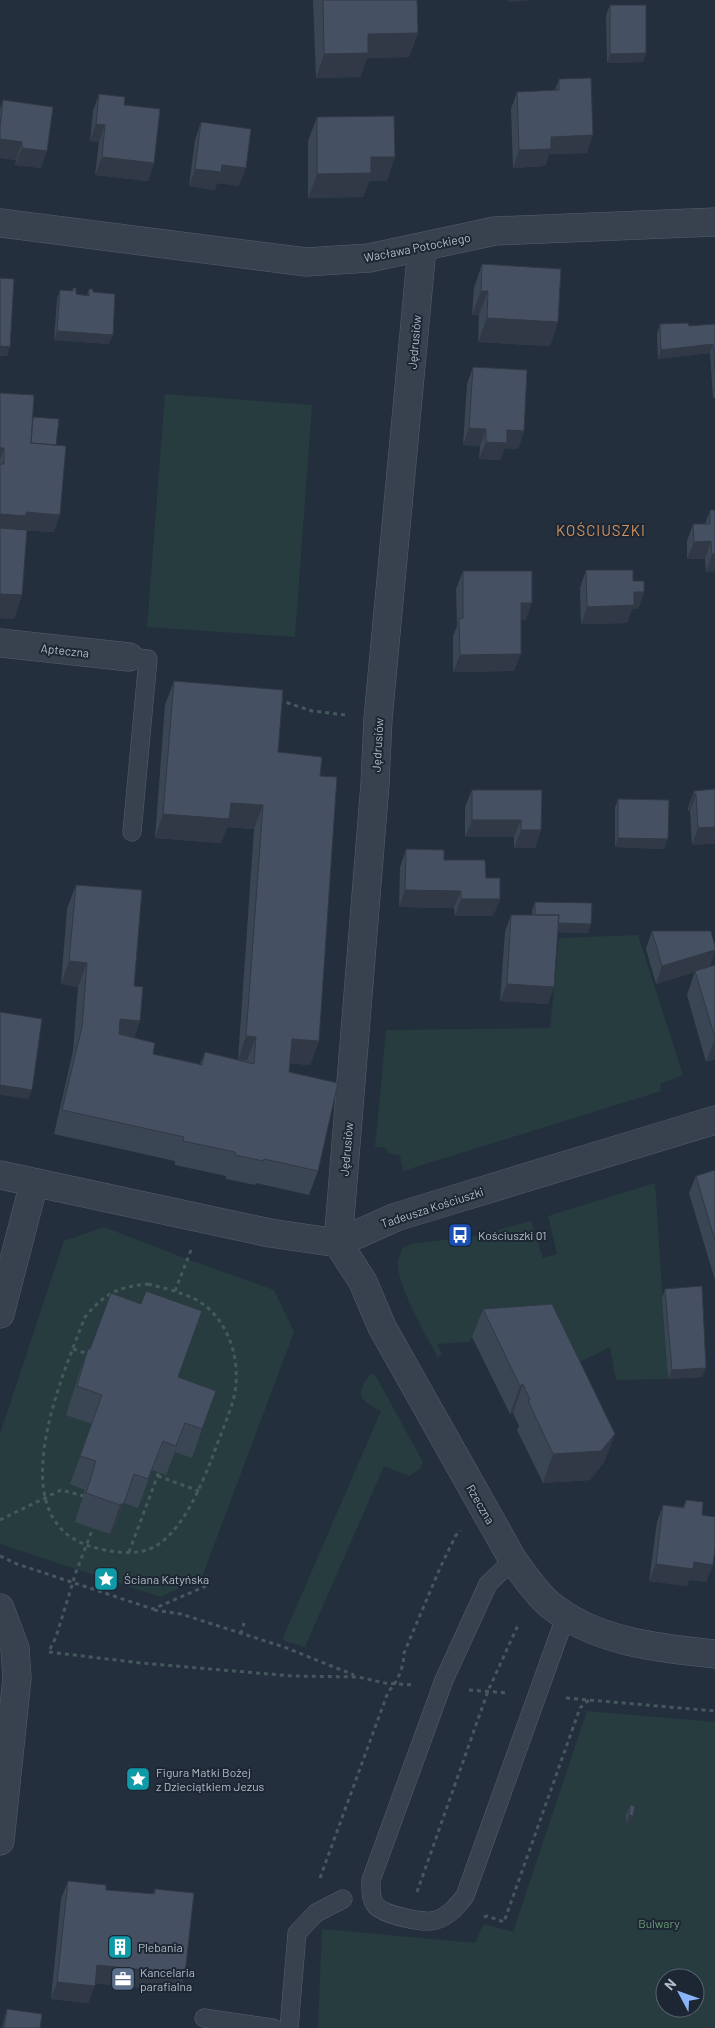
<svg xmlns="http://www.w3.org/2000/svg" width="715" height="2028" font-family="Barlow,sans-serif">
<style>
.green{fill:#263c3f;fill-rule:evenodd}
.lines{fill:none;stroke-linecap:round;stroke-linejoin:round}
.lane-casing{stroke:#565f6c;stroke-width:19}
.street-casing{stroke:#565f6c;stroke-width:29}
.path{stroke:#44595c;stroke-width:3;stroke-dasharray:4 4;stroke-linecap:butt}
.lane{stroke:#38414e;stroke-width:18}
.street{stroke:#38414e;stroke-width:28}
.wall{fill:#3b4654}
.shaded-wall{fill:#303945}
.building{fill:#455162;stroke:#303945}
.labels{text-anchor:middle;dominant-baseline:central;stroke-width:4;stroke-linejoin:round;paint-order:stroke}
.street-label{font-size:12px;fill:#b4bcc9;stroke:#1d2633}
.poi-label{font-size:12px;fill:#b4bcc9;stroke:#1d2633;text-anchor:start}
.park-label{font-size:12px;fill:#6b9a76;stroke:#1d2633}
.quarter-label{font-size:15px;letter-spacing:1px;fill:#d59563;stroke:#1d2633}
</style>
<rect width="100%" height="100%" fill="#242f3e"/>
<!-- green -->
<path class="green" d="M165,394L312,405L295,637L147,627Z
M638,935L683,1075L660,1084L661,1091L403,1171L400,1155L387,1153L388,1150L383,1147H375L386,1030L550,1028L559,938Z
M655,1183L668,1379L616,1380L610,1347L560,1372L473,1337L469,1342L437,1344L442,1353L438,1358C427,1336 397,1286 398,1264C398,1259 401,1253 402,1249L411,1244L476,1236L531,1221L543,1258L557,1254L548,1216Z
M104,1227L187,1259L274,1290L294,1332L202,1577L161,1597L0,1544V1434L64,1241Z
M370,1374L375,1375L423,1462L420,1469L409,1476L384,1466L305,1647L282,1640L381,1411C360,1400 354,1396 370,1374Z
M587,1711L715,1722V2028H318L322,1929L475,1943L484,1924L513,1932ZM665,1978H695V2008H665Z"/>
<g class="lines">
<defs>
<path id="lane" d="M129,657L148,659L132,832
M513,1560L488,1584L444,1680L371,1880C371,1888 370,1899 376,1906C385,1915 424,1924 436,1920C449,1916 457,1906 465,1896L566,1615
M204,2018L273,2028
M289,2028L297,1933L316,1913L343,1899"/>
<path id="street" d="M0,223L306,262L369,258L495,231L715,222
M422,248L378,719L375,784L338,1243L363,1282L382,1327L513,1560C524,1575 535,1592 549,1604C595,1642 658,1648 715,1654
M0,643L129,657
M0,1175L270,1233L338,1243L396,1217L715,1120
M0,1314L34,1183
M0,1608L15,1648L17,1678L0,1841"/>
</defs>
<!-- lane casing -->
<use href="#lane" class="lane-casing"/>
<!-- street casing -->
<use href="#street" class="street-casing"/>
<!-- path -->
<path class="path" d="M279,700L312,711L346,715
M148,1284C164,1288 180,1292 195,1299C230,1318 243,1364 233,1401C227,1420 219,1439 212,1458C200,1488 184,1528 156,1546C137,1557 109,1552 89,1546C0,1516 62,1377 85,1317C105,1293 118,1287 148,1284Z
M175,1291L191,1250
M73,1349L88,1354
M158,1476L199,1491
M0,1520L61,1490L84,1496
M129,1552L159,1472
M0,1556L17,1564L153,1609L206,1586
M154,1610L181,1614L284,1647L354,1675
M241,1634L244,1623
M50,1649L56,1637L76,1572L93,1528
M49,1652L141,1663L292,1676L358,1677L385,1683L413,1685
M469,1690L508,1693
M566,1698L715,1711
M320,1878L388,1692C398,1681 404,1667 404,1653L440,1568L456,1535L461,1531
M417,1892L488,1691L519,1623
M484,1917L487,1916L504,1922L580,1708L589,1700"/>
<!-- lane -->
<use href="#lane" class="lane"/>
<!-- street -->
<use href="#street" class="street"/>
</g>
<!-- wall -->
<path class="wall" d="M313,0H417L418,33L409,57L367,58L360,77L316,78Z
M610,5L646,53L643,62L607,63L606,15Z
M559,79L587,153L549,154L545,166L513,168L511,109L517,92L555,90Z
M99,94L124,105L154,163L148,181L95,175L99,142L90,141L93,111Z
M3,100L41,168L15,165L16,160L0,158V109Z
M317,117L387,181H369L363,197L308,198V141Z
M201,122L239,186L217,183L215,190L189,186L195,140Z
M482,264L558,322L550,346L478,342L479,315H472L474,288Z
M73,288L76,294L87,295L89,289L93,292L109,344L54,340L57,299L60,290L72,291Z
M660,324L689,326L715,324V398H713L710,353L658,359L657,334Z
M473,367L524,431L518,449L505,448L500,460L479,459L480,446L463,445L467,384Z
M0,393L33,417L56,445L54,532L21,530L22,595L14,619L0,618Z
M710,510L715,571L706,572L705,559H687V541L693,524H705Z
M586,570L633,581L644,592L638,609H632L627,623L581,624L580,588Z
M463,571L526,620H521L514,671L453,672V636L457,626L456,589Z
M174,681L278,752L320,776L319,1041L310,1065L290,1063L289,1072L318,1171L309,1195L256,1183L255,1185L226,1179V1176L175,1165V1161L54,1134L73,1051L78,987L61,984L67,909L76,885L134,986L140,1021L134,1038L153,1054L200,1064L205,1052L238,1060L254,829L227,827L221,843L155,838L165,705Z
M715,789L692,845L690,811H688V808L694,791Z
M472,790L541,830L535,848H514V837H465V807Z
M618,799L664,849L615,847V808Z
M406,849L444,860L486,878L500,899L493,916H455L454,908L399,907L400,867Z
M535,902L588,933L558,932L548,1004L500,1001L505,932L511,915H532V911Z
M652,931L710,967L656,984L646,949Z
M715,965V1059L706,1062L687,995L695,971Z
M715,1170V1280L689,1193L696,1176Z
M665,1289L706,1368L702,1377L668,1379L662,1298Z
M483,1309L615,1434L604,1462L590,1480L543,1483L517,1430L519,1426L513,1413L510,1414L472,1337Z
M88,1349L178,1377L216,1391L192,1458L175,1452L166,1475L152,1470L138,1508L124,1503L113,1532L110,1534L75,1522L85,1490L70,1484L92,1424L66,1415L78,1377Z
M686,1500L702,1515L713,1565L706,1582L689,1580L687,1586L649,1581L657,1522L663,1505L683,1507Z
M630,1805V1825L626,1824V1815Z
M68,1881L106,1890L153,1894L155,1889L185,1974L179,1992L95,1983L88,2003L51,1999L61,1899Z
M7,2009L40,2028H2L4,2019Z"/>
<!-- shaded-wall -->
<path class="shaded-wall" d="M508,0H535L508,2Z
M418,33L409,57L367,58L360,77L316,78L324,54L368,34Z
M646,53L643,62L607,63L610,54Z
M96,124L105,125L99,142L90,141Z
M593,135L587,153L549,154L545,166L513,168L519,150L551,137Z
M0,139L22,142L16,160L0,158Z
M22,148L47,151L41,168L15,165Z
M102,157L154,163L148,181L95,175Z
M371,157H395L387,181H369L363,197L308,198L317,174Z
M222,165L246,168L239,186L217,183L215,190L189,186L195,169Z
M481,291H488L479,315H472Z
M487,318L558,322L550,346L478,342Z
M57,331L113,335L109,344L54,340Z
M713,344L710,353L658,359L661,350Z
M0,346L10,347L7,356H0Z
M469,428L486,429L480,446L463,445Z
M507,430L524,431L518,449L505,448L500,460L479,459L486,442Z
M0,448H4L0,460Z
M26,512L60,515L54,532L21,530L20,533L0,532V514Z
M711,541L705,559H687L694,542Z
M712,554H715V571L706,572Z
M634,592H644L638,609H632L627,623L581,624L587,607Z
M0,594L22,595L14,619L0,618Z
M521,603H532L526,620L514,621Z
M521,654L514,671L453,672L460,655Z
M694,794H696L690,811H688Z
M231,803L263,805L254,829L227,827L221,843L155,838L163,814Z
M472,820H521L514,837H465Z
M715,827V844L692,845L698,828Z
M521,830H541L535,848H514Z
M618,838L668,839L664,849L615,847Z
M405,890L461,891L454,908L399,907Z
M461,899H500L493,916H455Z
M535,923L591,924L588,933L531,932Z
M715,950V952L710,967L656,984L662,966Z
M69,961L87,963L78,987L61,984Z
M507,984L554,987L548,1004L500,1001Z
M120,1019L140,1021L131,1045L112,1043Z
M246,1036L256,1037L247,1060H238Z
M715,1038V1059L706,1062Z
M292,1039L319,1041L310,1065L283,1063Z
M0,1085L32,1090L28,1099L0,1095Z
M706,1368L702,1377L668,1379L672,1370Z
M523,1384L513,1413L510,1414L520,1386Z
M216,1391L206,1420L192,1458L202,1429Z
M615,1434L604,1462L590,1480L543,1483L553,1454Z
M124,1503L113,1532L110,1534L120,1505Z
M694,1562L713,1565L706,1582L689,1580L687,1586L649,1581L656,1564Z
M629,1815L633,1816L630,1825L626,1824Z
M97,1965L185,1974L179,1992L91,1983Z
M57,1982L95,1986L88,2003L51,1999Z"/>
<!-- building -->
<path class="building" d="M323,0H417L418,33L368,34V53L324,54Z
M610,5H646V53L610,54Z
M591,78L593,135L551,137V149L519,150L517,92L559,90V79Z
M99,94L125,97L124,105L160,109L154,163L102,157L105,125L96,124Z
M3,100L53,107L47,151L22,148V142L0,139V127Z
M394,116L395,157H371V173L317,174V117Z
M201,122L251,129L246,168L222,165L221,172L195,169Z
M482,264L561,269L558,322L487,318L488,291H481Z
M0,278L14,279L10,347L0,346Z
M73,288H76V294L89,296V289H93V292L115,294L113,335L57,331L60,290L73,291Z
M688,323L689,326L715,324V370L713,344L661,350L660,324Z
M473,367L527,370L524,431L507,430V443L486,442V429L469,428Z
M0,393L34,395L31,443L66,446L60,515L26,512V516L0,514V464H4V448H0Z
M33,417L59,419L56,445L31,443Z
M710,510H715V554H712L711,541L694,542L693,524H710Z
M0,528L27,530L22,595L0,594Z
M586,570H633V581H644V592H634V605L587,607Z
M463,571H532V603H521V654L460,655L459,619L463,618Z
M174,681L283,690L278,752L322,757L320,776L337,777L319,1041L292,1039L289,1072L338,1083L318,1171L264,1159L263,1161L235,1155V1152L183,1141L184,1137L62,1110L82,1027L87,963L69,961L76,885L142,890L134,986L143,987L140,1021L120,1019L119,1034L155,1043L153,1054L202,1065L205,1052L254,1064L256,1037L246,1036L263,805L231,803L229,819L163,814Z
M715,789V827L698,828L696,794H694V791Z
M472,790H542L541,830H521V820H472Z
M618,799L669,800L668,839L618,838Z
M406,849L444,850V860H485L486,878H500V899H461V891L405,890Z
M535,902L592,903L591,924L558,923L559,915H535Z
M511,915H559L554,987L507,984Z
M652,931H711L715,946V950L662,966Z
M715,965V1038L695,971Z
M0,1012L42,1019L32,1090L0,1085Z
M715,1170V1241L696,1176Z
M702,1286L706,1368L672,1370L665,1289Z
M146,1291L202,1311L178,1377L216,1391L202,1429L185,1423L176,1446L163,1441L148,1479L134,1474L124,1503L120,1505L86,1493L96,1461L80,1456L102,1395L77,1386L88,1349H90L111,1293L141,1304Z
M552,1304L615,1434L601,1451L553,1454L528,1401L530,1400L523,1384L520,1386L483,1309Z
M686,1500L703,1502L702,1515L715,1517V1548L713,1565L694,1562L693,1569L656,1564L663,1505L684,1508Z
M630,1805L635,1806L633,1816L629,1815Z
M68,1881L106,1885V1890L155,1894V1889L194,1893L185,1974L97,1965L95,1986L57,1982Z
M7,2009L42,2014L40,2028H4Z"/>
<!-- icons -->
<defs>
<symbol id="bus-square" viewBox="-11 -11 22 22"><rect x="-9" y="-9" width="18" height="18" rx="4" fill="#1a4fb4" stroke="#1d2633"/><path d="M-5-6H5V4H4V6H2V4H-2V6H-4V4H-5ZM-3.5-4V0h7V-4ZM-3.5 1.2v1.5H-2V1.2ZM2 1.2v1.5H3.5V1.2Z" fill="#fff"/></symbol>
<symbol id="sight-square" viewBox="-11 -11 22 22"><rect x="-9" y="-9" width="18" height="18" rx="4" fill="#0f9aa8" stroke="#1d2633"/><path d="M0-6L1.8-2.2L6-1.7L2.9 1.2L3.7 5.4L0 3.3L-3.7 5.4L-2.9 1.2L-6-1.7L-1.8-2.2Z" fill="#fff"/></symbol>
<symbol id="building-square" viewBox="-11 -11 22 22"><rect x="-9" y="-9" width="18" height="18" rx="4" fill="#0f9aa8" stroke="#1d2633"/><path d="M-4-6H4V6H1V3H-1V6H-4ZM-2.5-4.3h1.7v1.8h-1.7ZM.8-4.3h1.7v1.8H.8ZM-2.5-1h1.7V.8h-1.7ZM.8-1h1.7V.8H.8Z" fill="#fff"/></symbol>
<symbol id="office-square" viewBox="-11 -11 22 22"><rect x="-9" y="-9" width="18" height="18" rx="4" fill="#5c6f8a" stroke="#1d2633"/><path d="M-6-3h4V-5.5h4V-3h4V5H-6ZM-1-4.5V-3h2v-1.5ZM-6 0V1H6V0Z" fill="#fff"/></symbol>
</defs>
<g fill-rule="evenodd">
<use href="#bus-square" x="446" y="1221" width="28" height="28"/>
<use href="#sight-square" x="92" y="1565" width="28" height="28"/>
<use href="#sight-square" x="124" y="1765" width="28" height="28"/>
<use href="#building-square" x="106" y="1933" width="28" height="28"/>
<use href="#office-square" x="109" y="1965" width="28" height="28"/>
</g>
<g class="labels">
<!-- street labels -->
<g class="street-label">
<text transform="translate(417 247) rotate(-11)">Wacława Potockiego</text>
<text transform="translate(414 342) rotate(-85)">Jędrusiów</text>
<text transform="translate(65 650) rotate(6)">Apteczna</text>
<text transform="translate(377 745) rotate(-87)">Jędrusiów</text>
<text transform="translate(346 1149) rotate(-85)">Jędrusiów</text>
<text transform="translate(432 1207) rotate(-18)">Tadeusza Kościuszki</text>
<text transform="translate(481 1504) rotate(60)">Rzeczna</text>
</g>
<!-- poi labels -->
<g class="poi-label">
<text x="478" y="1235">Kościuszki 01</text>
<text x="124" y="1579">Ściana Katyńska</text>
<text x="156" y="1772">Figura Matki Bożej<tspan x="156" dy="14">z Dzieciątkiem Jezus</tspan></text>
<text x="138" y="1947">Plebania</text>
<text x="140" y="1972">Kancelaria<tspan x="140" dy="14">parafialna</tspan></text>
</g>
<!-- park labels -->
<g class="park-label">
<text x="659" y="1923">Bulwary</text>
</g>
<!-- quarter labels -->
<g class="quarter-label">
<text x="601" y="530">KOŚCIUSZKI</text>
</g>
</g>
<!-- north arrow -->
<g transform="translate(680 1993) rotate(311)"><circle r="24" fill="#1d2633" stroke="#59626f"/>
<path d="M0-4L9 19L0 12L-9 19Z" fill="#8ab4f8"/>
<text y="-8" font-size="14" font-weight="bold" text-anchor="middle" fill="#b4bcc9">N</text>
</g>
</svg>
